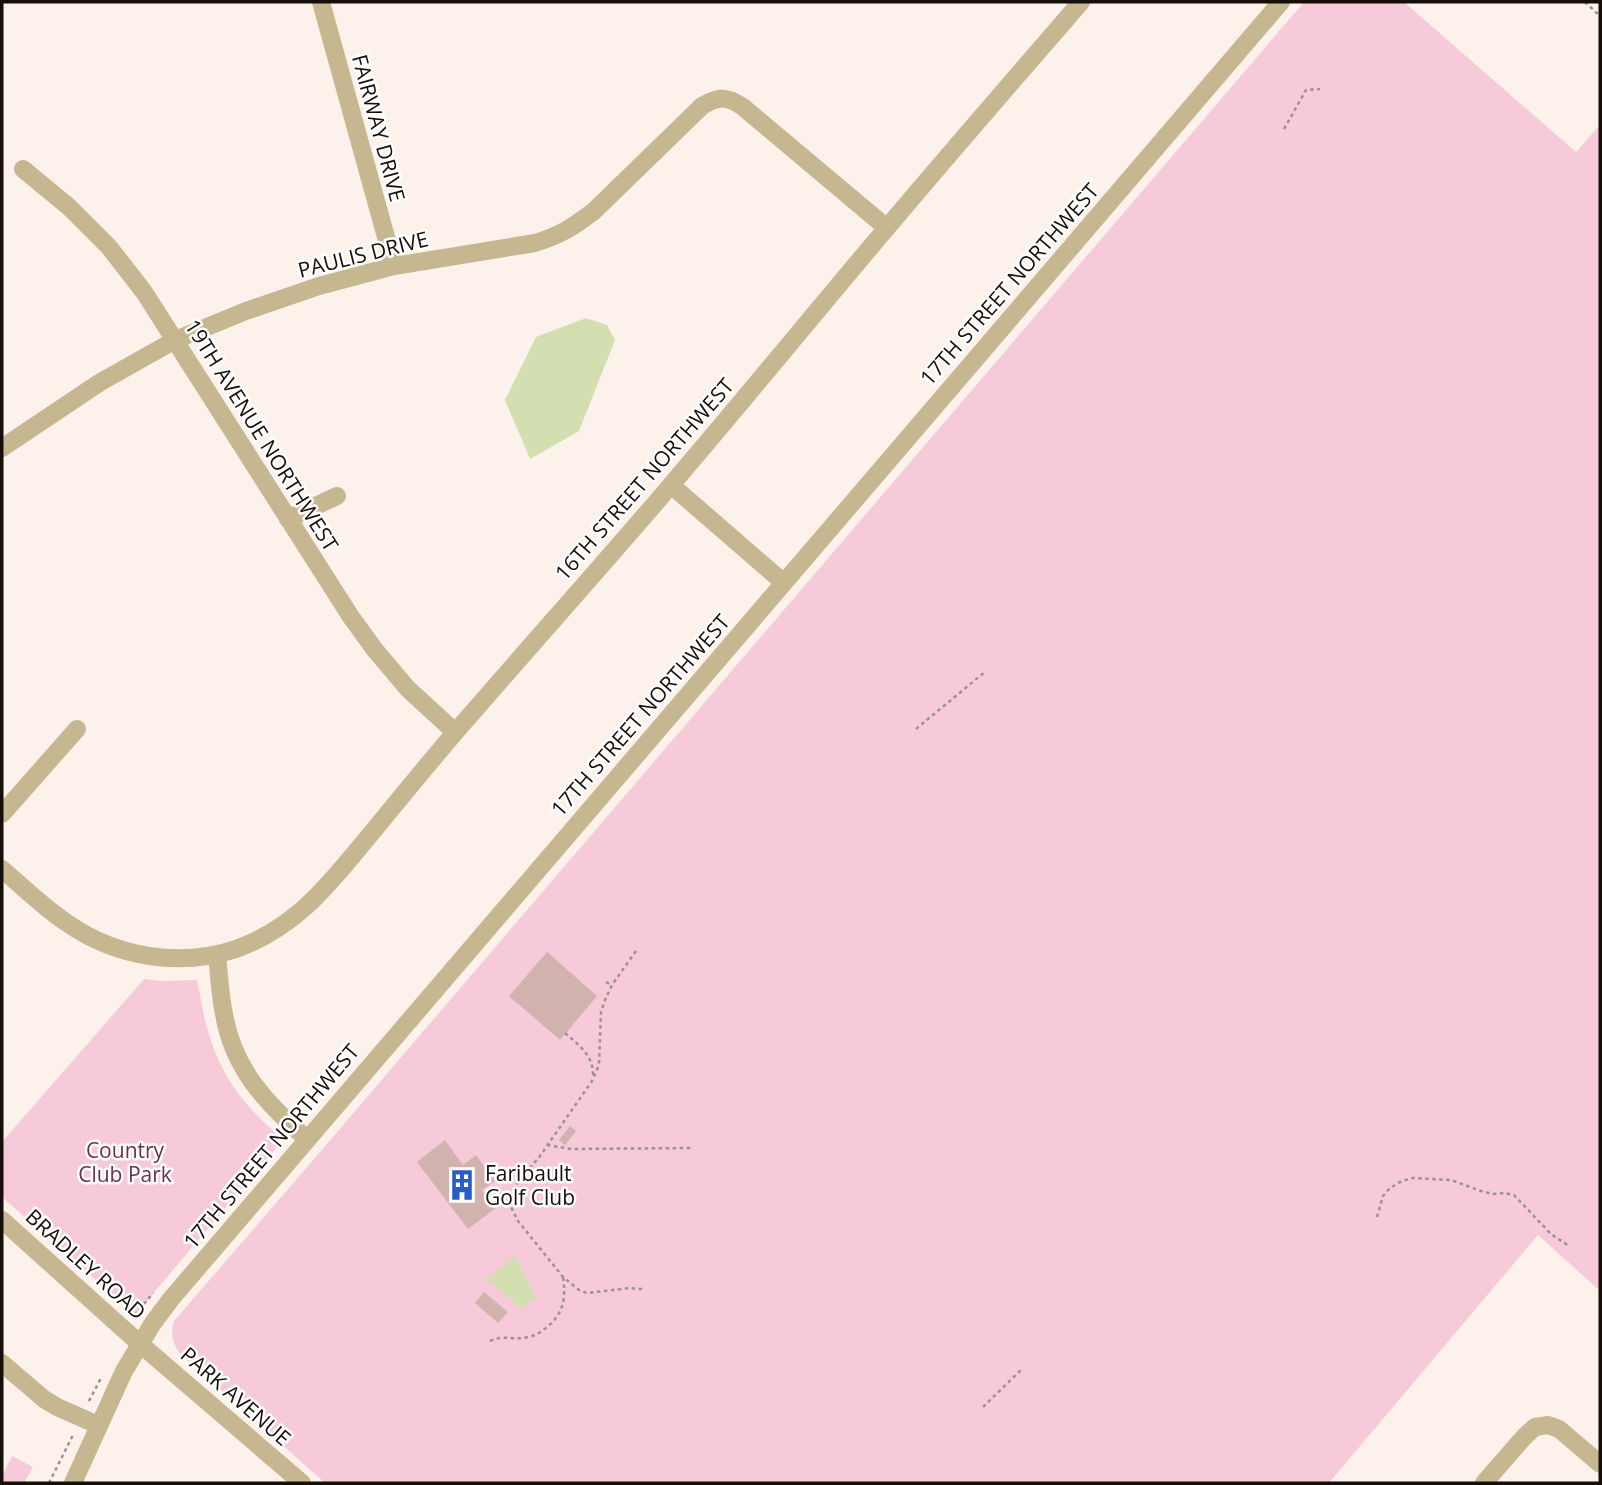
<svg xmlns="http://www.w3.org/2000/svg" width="1602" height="1485" font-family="'Open Sans',sans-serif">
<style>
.green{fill:#f6cad9}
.water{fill:#d4dfb1}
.building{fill:#d1b2af}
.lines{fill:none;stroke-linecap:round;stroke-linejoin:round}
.path{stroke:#9c938c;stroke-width:2.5;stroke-dasharray:3.5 3.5;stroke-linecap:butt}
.minor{stroke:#c7b791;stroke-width:18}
.labels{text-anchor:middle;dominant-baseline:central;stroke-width:5;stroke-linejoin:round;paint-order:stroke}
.street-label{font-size:21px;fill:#160e08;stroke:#fff}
.park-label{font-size:21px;fill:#6d304a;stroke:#fff}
.poi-label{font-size:21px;fill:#160e08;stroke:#fff;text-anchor:start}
</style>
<rect width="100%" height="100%" fill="#fcf2eb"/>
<!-- green -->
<path class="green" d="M1304,2H1404L1576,152L1600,125V1291L1538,1235L1329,1483H325L179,1353C173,1342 170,1334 174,1321L308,1166Z
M144,979L161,981L197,980C201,998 203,1017 209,1034C223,1081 247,1108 283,1140L135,1315L2,1197V1142Z
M12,1456L33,1467L24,1483H2V1476Z"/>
<!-- water -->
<path class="water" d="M586,318L607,325L615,340L579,431L530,459L505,400L536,337Z
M515,1256L536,1297L521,1309L486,1279Z"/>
<!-- building -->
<path class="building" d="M547,952L597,996L560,1040L509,996Z
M570,1126L576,1131L565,1145L559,1140Z
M445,1140L463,1165L476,1155L495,1181L482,1190L496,1208L468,1229L417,1162Z
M484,1292L508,1312L498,1323L475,1303Z"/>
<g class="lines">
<!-- path -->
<path class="path" d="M1585,2L1600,16
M1284,129L1306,90L1320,89
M916,729L986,671
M636,951L612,985L605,1000L601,1012L599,1065L592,1081L540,1156L518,1182L512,1192L511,1207L518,1221L563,1277L579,1290L587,1293L630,1288L643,1289
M606,982L612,985
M565,1033C580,1046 594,1056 593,1077
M547,1145L571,1149L692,1148
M1377,1217L1383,1196L1390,1188L1402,1181L1413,1178L1451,1180L1484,1192L1494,1194L1504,1193L1514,1195L1551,1234L1569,1246
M135,1315L153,1293
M490,1341C506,1334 515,1341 528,1337C536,1336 542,1331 547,1327C564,1313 566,1298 563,1277
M89,1401L102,1376
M983,1407L1023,1368
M49,1483L74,1433"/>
<!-- minor -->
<path class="minor" d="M321,2L394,266
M23,169L69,207L109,247L144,292L351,617L375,650L408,689L455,732
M2,448L99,383L175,340L246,311L319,286L394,266L535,243C561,235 573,227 594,211L702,106C719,96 727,96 743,107L887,228
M671,485L783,582
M288,519L337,496
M2,814L77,729
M2,869C23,887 43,907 67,923C116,957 179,968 236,949C300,926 332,880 374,830C407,790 439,750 473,712C539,636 606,561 671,485C743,401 813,315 885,230C949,154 1015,78 1081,2
M217,954C219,974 220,995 224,1014C233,1069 267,1104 307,1139
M2,1220L139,1343L302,1483
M2,1363L44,1399L57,1407L98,1425
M73,1483L124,1371L153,1323L171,1299L1281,2
M1484,1483L1525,1436L1535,1427L1548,1425L1559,1429L1600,1464"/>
</g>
<!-- icons -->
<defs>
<symbol id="building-bare" viewBox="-9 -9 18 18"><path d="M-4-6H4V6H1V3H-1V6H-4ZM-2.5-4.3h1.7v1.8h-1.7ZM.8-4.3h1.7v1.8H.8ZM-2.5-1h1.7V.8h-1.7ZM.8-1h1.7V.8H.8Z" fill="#275dca" stroke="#fff" stroke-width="2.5" paint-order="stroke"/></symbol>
</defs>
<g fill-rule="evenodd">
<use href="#building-bare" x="440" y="1163" width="44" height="44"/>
</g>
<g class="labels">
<!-- street labels -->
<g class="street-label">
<text transform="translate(379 128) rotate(75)">FAIRWAY DRIVE</text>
<text transform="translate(363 254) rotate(-14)">PAULIS DRIVE</text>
<text transform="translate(1009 284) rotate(-49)">17TH STREET NORTHWEST</text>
<text transform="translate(262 435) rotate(58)">19TH AVENUE NORTHWEST</text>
<text transform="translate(644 479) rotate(-49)">16TH STREET NORTHWEST</text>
<text transform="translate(640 715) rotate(-49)">17TH STREET NORTHWEST</text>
<text transform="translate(271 1146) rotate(-50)">17TH STREET NORTHWEST</text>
<text transform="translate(86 1264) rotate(42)">BRADLEY ROAD</text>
<text transform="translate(236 1396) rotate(41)">PARK AVENUE</text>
</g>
<!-- park labels -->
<g class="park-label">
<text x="125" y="1150">Country<tspan x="125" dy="24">Club Park</tspan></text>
</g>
<!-- poi labels -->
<g class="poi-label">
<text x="485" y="1173">Faribault<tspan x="485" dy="24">Golf Club</tspan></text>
</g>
</g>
<!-- border -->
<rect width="1602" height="1485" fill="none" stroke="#160e08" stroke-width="7"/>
</svg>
